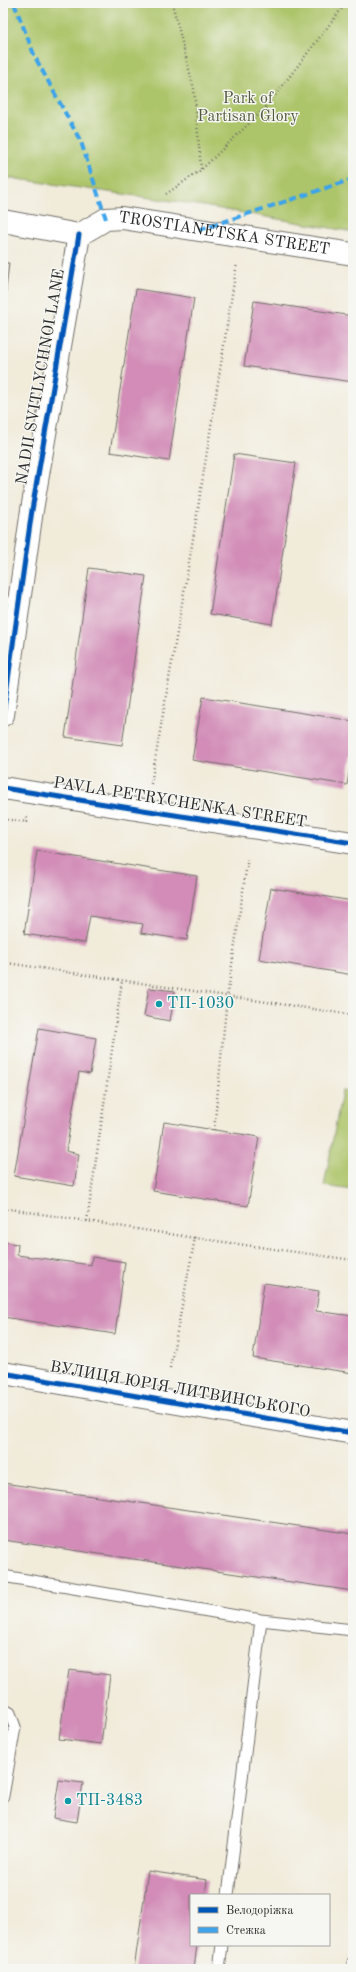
<svg xmlns="http://www.w3.org/2000/svg" width="356" height="1972" font-family="'Old Standard TT',serif">
<style>
.green{fill:#adc56a;stroke:#6c784a}
.building{fill:#d28cb7}
.lines{fill:none;stroke-linecap:round;stroke-linejoin:round}
.service-casing{stroke:#706e68;stroke-width:13}
.minor-casing{stroke:#706e68;stroke-width:24}
.path{stroke:#706e68;stroke-width:2.5;stroke-dasharray:1 3;stroke-linecap:butt}
.service{stroke:#fff;stroke-width:11}
.minor{stroke:#fff;stroke-width:22}
.quiet{stroke:#3ea3eb;stroke-width:4;stroke-dasharray:8 4;stroke-linecap:butt}
.cycleway-casing{stroke:#f6f6f2;stroke-width:8}
.cycleway{stroke:#0057b8;stroke-width:5}
.culture-dot{fill:#0f9aa8;stroke:#f6f6f2;stroke-width:1.5}
.labels{text-anchor:middle;dominant-baseline:central;stroke-width:3;stroke-linejoin:round;paint-order:stroke}
.park-label{font-size:16px;fill:#52593e;stroke:#f6f6f2}
.street-label{font-size:16px;fill:#2b2b2b;stroke:#f6f6f2}
.culture-label{font-size:16px;fill:#0d838f;stroke:#f6f6f2;text-anchor:start}
</style>
<rect width="100%" height="100%" fill="#f6f6f2"/>
<filter id="ink" filterUnits="userSpaceOnUse"><feTurbulence type="fractalNoise" baseFrequency=".025" numOctaves="2"/><feDisplacementMap in="SourceGraphic" scale="8" xChannelSelector="R" yChannelSelector="G"/><feConvolveMatrix kernelMatrix="1 2 1 2 8 2 1 2 1" color-interpolation-filters="sRGB"/></filter>
<filter id="wash" filterUnits="userSpaceOnUse"><feTurbulence type="fractalNoise" baseFrequency=".012" numOctaves="4" result="noise"/><feDisplacementMap in="SourceGraphic" scale="16" xChannelSelector="R" yChannelSelector="G"/><feGaussianBlur stdDeviation="0.9" result="paint"/><feColorMatrix in="noise" values="0 0 0 0 0 0 0 0 0 0 0 0 0 0 0 0 0 1.4 0 .05"/><feComposite in="paint" operator="in"/></filter>
<g filter="url(#wash)">
<rect width="100%" height="100%" fill="#f1ebda"/>
<!-- green -->
<path class="green" d="M3,3H353V232L186,203L3,177Z
M342,1091L353,1092V1190L324,1186Z"/>
<g id="blocks">
<!-- building -->
<path class="building" d="M3,263H9L4,308H3Z
M136,289L194,298L169,461L110,452Z
M254,301L353,316V382L244,366Z
M234,454L296,463L272,624L210,614Z
M89,568L146,576L122,745L65,737Z
M203,697L353,721V748L347,785L192,760Z
M37,851L197,876L187,940L141,933L143,924L90,916L85,943L24,934Z
M271,888L353,901V975L259,959Z
M149,988L175,991L170,1021L144,1016Z
M39,1028L96,1038L90,1074L79,1072L66,1151L79,1154L74,1186L14,1176Z
M164,1122L259,1137L248,1206L153,1191Z
M3,1242L18,1244L17,1255L91,1265L92,1257L125,1262L115,1334L3,1317Z
M264,1283L319,1291L316,1311L353,1316V1373L253,1358Z
M3,1483L353,1534V1591L3,1540Z
M69,1670L110,1675L101,1744L59,1739Z
M59,1780L83,1783L77,1822L53,1818Z
M148,1871L207,1880L205,1895H191V1945H197L194,1969H134Z"/>
</g>
</g>
<g filter="url(#ink)">
<use href="#blocks" fill-opacity="0" stroke="#706e68" stroke-width="1"/>
<g class="lines">
<defs>
<path id="service" d="M3,1576L261,1620L353,1630
M3,1709L10,1713L15,1727L3,1796
M228,1895L261,1620
M219,1969L222,1945
M352,1969L353,1962"/>
<g id="minor">
<path id="s1" d="M3,221L79,235L106,219L122,218L353,254"/>
<path d="M3,715L32,510L79,235"/>
<path d="M3,788L353,843"/>
<path d="M3,1373L353,1433"/>
</g>
</defs>
<!-- service casing -->
<use href="#service" class="service-casing"/>
<!-- minor casing -->
<use href="#minor" class="minor-casing"/>
<!-- path -->
<path class="path" d="M172,3L194,89L201,169
M166,194L201,170L267,106L346,3
M151,784L194,533L237,263
M3,819L27,822V817
M7,963L353,1015
M214,1130L227,998L248,857
M3,1208L195,1238
M87,1221L122,981
M170,1368L195,1238L353,1260"/>
<!-- service -->
<use href="#service" class="service"/>
<!-- minor -->
<use href="#minor" class="minor"/>
<!-- quiet -->
<path class="quiet" d="M14,3L35,57L81,142L106,219
M345,4H353
M199,230L353,179"/>
<defs>
<path id="cycleway" d="M3,715L32,510L79,235
M3,788L353,843
M3,1373L353,1433"/>
</defs>
<!-- cycleway casing -->
<use href="#cycleway" class="cycleway-casing"/>
<!-- cycleway -->
<use href="#cycleway" class="cycleway"/>
</g>
</g>
<!-- markers -->
<g class="culture-dot">
<circle cx="159" cy="1004" r="4"/>
<circle cx="68" cy="1801" r="4"/>
</g>
<g class="labels">
<!-- park labels -->
<g class="park-label">
<text x="248" y="99">Park of<tspan x="248" dy="18">Partisan Glory</tspan></text>
</g>
<!-- street labels -->
<g class="street-label">
<text stroke="none"><textPath href="#s1" startOffset="228">TROSTIANETSKA STREET</textPath></text>
<text transform="translate(41 377) rotate(-80)">NADII SVITLYCHNOI LANE</text>
<text transform="translate(180 803) rotate(9)">PAVLA PETRYCHENKA STREET</text>
<text transform="translate(180 1390) rotate(10)">ВУЛИЦЯ ЮРІЯ ЛИТВИНСЬКОГО</text>
</g>
<!-- culture labels -->
<g class="culture-label">
<text x="167" y="1004">ТП-1030</text>
<text x="76" y="1801">ТП-3483</text>
</g>
</g>
<!-- margin -->
<rect width="356" height="1972" fill="none" stroke="#f6f6f2" stroke-width="16"/>
<!-- legend -->
<rect x="190" y="1894" width="140" height="52" fill="#f6f6f2" stroke="#a5a5a2"/>
<rect x="198" y="1907" width="20" height="6" fill="#0057b8" stroke="#a5a5a2"/>
<text x="226" y="1914" font-size="12" fill="#2b2b2b">Велодоріжка</text>
<rect x="198" y="1927" width="20" height="6" fill="#3ea3eb" stroke="#a5a5a2"/>
<text x="226" y="1934" font-size="12" fill="#2b2b2b">Стежка</text>
</svg>
